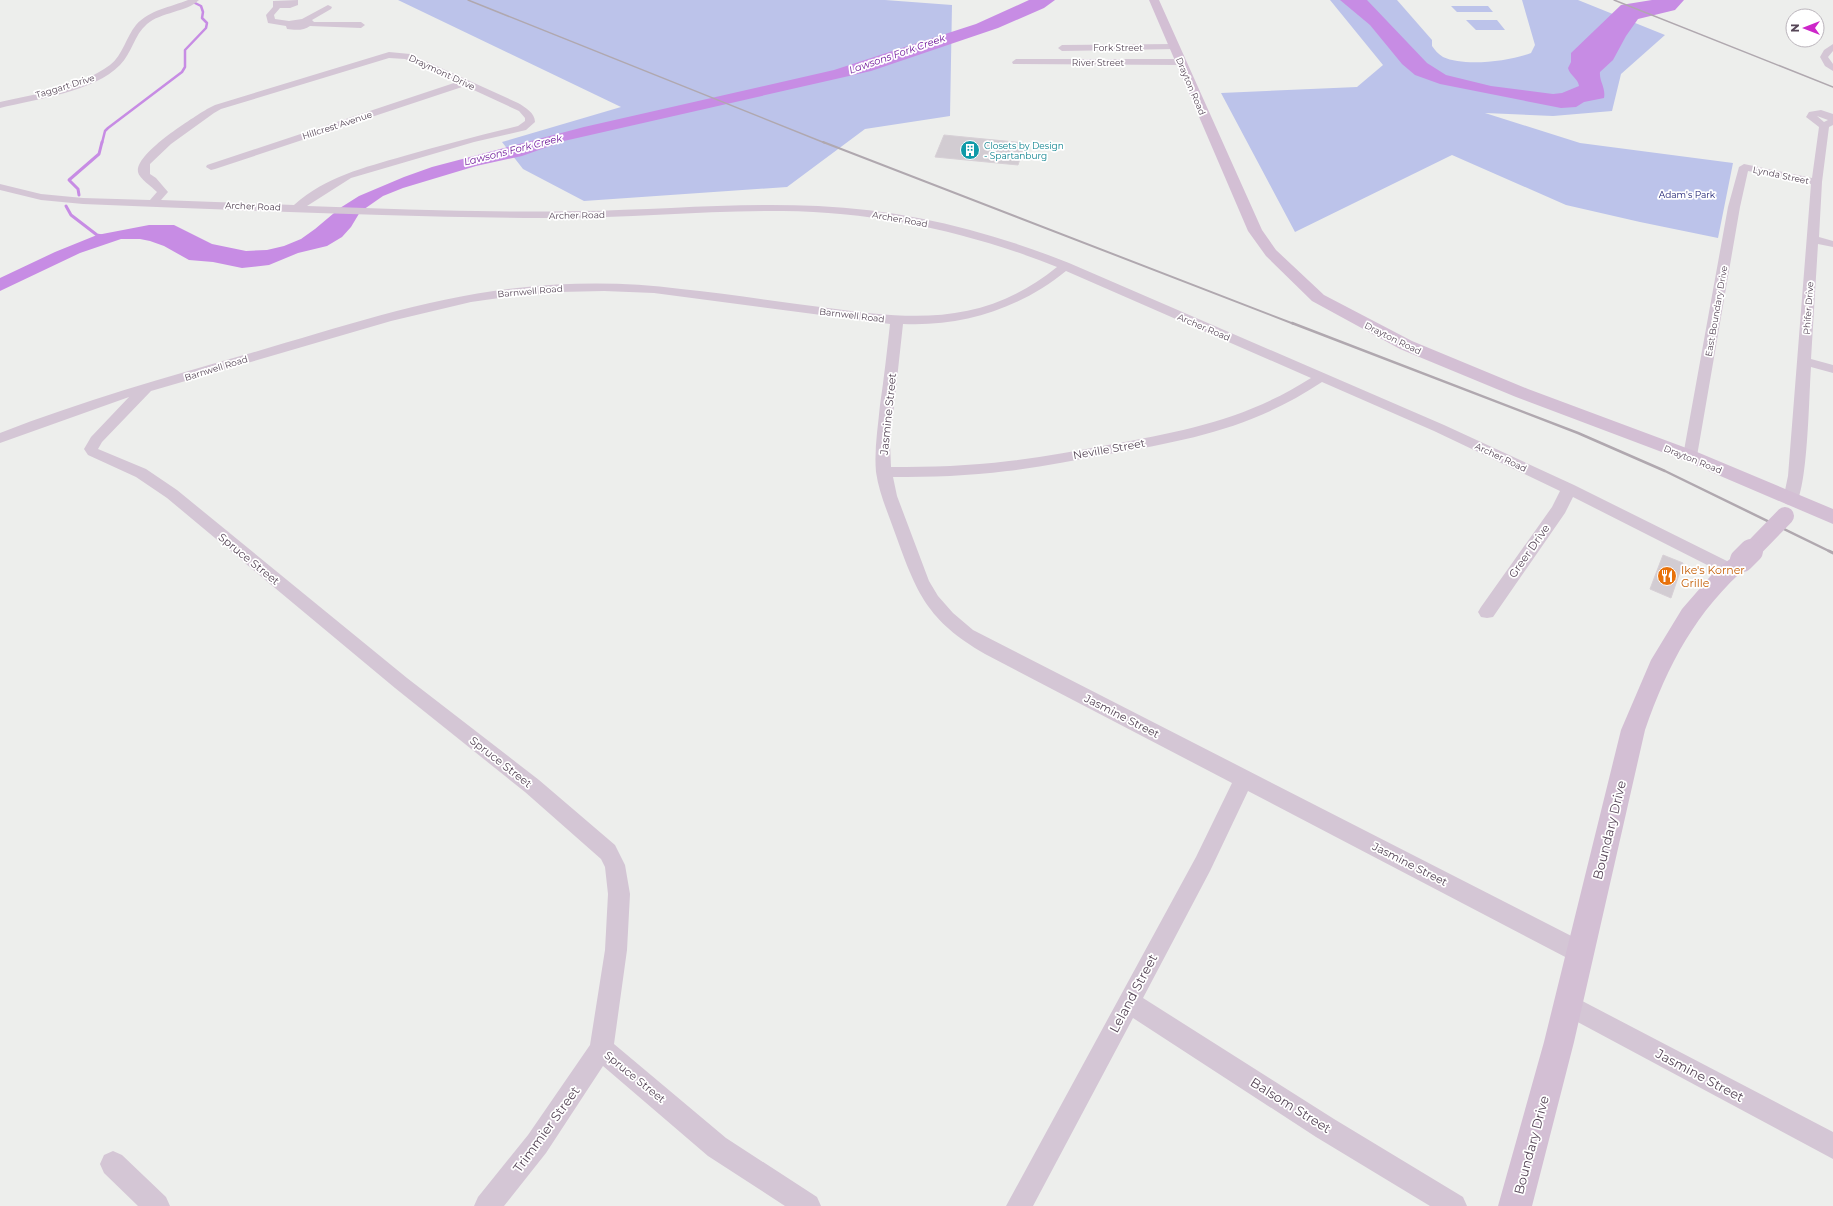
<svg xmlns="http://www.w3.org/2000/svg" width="1833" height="1206" font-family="Montserrat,sans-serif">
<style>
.green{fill:#bcc3ea}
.water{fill:#c78ce4}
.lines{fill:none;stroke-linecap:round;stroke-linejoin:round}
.stream-far1{stroke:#c78ce4;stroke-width:2.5}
.stream{stroke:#c78ce4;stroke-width:3}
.building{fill:#d2ccd2;stroke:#d7d0d6}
.street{fill:#d4c6d5;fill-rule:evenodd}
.secondary{fill:#d3bfd4;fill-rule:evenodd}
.rail-far3{stroke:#b0a8af;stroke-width:1.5}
.rail-far2{stroke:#b0a8af;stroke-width:2}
.rail-far1{stroke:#b0a8af;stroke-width:2.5}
.rail{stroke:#b0a8af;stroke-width:3}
.secondary-bridge-far1{stroke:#d3bfd4;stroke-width:18}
.secondary-bridge{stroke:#d3bfd4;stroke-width:24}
.labels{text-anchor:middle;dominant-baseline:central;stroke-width:3.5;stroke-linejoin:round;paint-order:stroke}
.far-street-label{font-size:9px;fill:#564657;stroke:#fff}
.far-culture-label{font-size:9px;fill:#0d838f;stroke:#fff;text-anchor:start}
.far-park-label{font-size:9px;fill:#1d2072;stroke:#fff}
.far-water-label{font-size:10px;font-style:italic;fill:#6e1799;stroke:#fff}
.street-label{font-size:11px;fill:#564657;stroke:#fff}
.food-label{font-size:11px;fill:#c56008;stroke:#fff;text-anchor:start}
.near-street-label{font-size:13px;fill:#564657;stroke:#fff}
</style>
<rect width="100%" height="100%" fill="#edeeec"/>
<!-- green -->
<path class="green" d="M398,0H885L952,5L950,116L865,129L787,187L584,201L523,169L502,142L621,107Z
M1330,0H1397L1432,40V46C1435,50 1438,54 1443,57C1465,67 1509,61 1531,53L1535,45L1522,0H1578L1665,35L1621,74L1612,111L1553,116L1485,113L1580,143L1733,163L1718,238L1640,222L1566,205L1452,155L1295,232L1221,93L1357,87L1383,65Z
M1451,6H1488L1493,12H1457Z
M1466,20H1497L1505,30H1476Z"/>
<!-- water -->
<path class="water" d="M1029,0H1055L1044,8L998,28L871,71L564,141L522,156L476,166L403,188L383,196L360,212L351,227L342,237L327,246L298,253L269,265L242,268L213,262L189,260L164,246L150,241L140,239H121L80,253L0,291V278L55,252L97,235L149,225H174L212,244L246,251L267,250L284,246L301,239L315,229L340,208L359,196L404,177L432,167L584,127L834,70L976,24Z
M1340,0H1367L1427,63L1446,75L1491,86L1553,94L1562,93L1579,86C1578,78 1570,76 1568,68L1571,62V53L1621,5L1652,0H1684L1675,10L1638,19L1626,36L1613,60L1600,72C1599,81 1606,88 1604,98L1584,102L1576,107L1561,108L1440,84L1415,75L1402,64L1370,25Z"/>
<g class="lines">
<!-- stream-far1 -->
<path class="stream-far1" d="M102,143L105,131L108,128L182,72L185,67V50L206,28L207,23L202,18L203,12L201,6L195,3"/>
<!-- stream -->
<path class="stream" d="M79,195L78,189L69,180L99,154L102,142
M66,206L71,215L97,235L102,236"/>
</g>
<!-- building -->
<path class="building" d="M944,135L1025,143L1018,165L935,157Z
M1663,555L1683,563L1671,598L1650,589Z"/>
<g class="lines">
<!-- street -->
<path class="street" d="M188,0H199C187,12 161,12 147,24C134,35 132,53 120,65C94,92 36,99 0,108V102C36,94 79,88 110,65C123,55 126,37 136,25C149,10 171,7 188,0Z
M298,0V5L290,8H280L274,15L275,19L289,21L302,19L328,5L332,7L331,9L312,20L314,22H361L365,25L361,28L310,26C304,31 294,30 287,29L286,26L268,23L266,15L273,7V1Z
M1174,44L1178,47L1177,49L1062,51L1058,48L1062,45Z
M1833,44V51L1828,57L1833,64V71L1825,66L1820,57L1824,50Z
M389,52L410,54L518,103C525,107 535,113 535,122L526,130L474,142L351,178L307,206C397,209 488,213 578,211C658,210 738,202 818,206C905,210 989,231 1069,263L1444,425L1574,485L1735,565L1737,569L1735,573L1729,575L1723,573L1573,497L1565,513L1493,617L1487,618L1481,617L1478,612L1481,607L1552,507L1560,491L1434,431L1322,382C1253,428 1189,440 1109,454C1075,460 1042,467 1007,471C969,476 931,477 893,477L897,496L929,581L938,596L953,613L973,630L1587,944L1590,952L1587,960L1579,963L1571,960L1248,791L1210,871L1143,998L1334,1119L1463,1197L1467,1206H1430L1316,1137L1133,1018L1033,1206H1006L1196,857L1232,783L985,654C927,620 917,594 895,533C888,513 879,493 876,472C874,450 878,427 880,405C884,378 887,351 890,324L654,293L604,291L559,292L514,296L471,302L391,321L151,391L102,442L98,449L146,469L177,490L407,678L539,780L615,845L625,865L630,894L627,950L614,1044L726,1138L817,1197L821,1206H785L708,1156L603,1066L546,1153L504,1206H474L478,1197L528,1135L590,1045L605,950L608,894L605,867L601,859L525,792L395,688L167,498L136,477L88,455L84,449L91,437L129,397L0,443V433C82,401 166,377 251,353C338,328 426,298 517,288C572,282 626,282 681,289C730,294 779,302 828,308C914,320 984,326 1057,267C969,232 878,212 783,211C702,210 622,219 541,218C389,217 236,210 83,204L41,200L0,190V184L41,194L83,198L150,200L157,192C152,187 139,178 138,172C135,153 193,118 207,109L215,105ZM389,58L405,59L457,82L207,165L206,167L211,170L215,169L465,86L519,111L525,118V121L518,126C480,135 442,145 404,156C363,168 327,176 294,205L161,200L168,192L156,178L150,174V164L171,144L214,113L221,109ZM1066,271L1311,378C1245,420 1184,431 1108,445C1075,451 1043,457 1009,461C970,466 931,467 891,467L890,443L903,324C962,327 1021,308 1066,271Z
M1016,59H1180L1184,62L1180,65L1013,64L1012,62Z
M1821,110L1833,114V125L1829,127L1822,182L1819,237L1833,241V247L1818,244L1811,359L1833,365V373L1811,367C1809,394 1808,484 1796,504L1791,505L1786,504L1783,500L1788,476L1811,184L1748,171L1740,207L1697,456L1695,459L1690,461L1685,459L1683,456L1728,207L1739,167L1744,164L1812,178L1819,127L1806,117L1809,112ZM1817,116L1828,120L1824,122Z
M1567,993L1833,1132V1159L1559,1012L1556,1004L1559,996Z
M113,1151L122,1155L166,1197L170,1206H138L104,1173L100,1164L104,1155Z"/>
<!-- secondary -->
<path class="secondary" d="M1149,0H1159L1262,230L1276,250L1324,295L1412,341L1528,389L1697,452L1833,509V524L1683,460L1516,397L1400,349L1312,301L1266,256L1248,231Z
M1742,552L1749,555L1753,560L1749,565C1696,611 1668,664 1645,730L1574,1042L1532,1206H1498L1544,1042L1621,730L1651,660L1682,609L1715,571L1735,555Z"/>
<!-- rail-far3 -->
<path class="rail-far3" d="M468,0L825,143
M1614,0L1833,87"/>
<!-- rail-far2 -->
<path class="rail-far2" d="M823,142L1294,324"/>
<!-- rail-far1 -->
<path class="rail-far1" d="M1292,323L1578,433L1665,471L1831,552"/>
<!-- rail -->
<path class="rail" d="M1829,551L1833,553"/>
<!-- secondary-bridge-far1 -->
<path class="secondary-bridge-far1" d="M1750,552L1785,516"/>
<!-- secondary-bridge -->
<path class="secondary-bridge" d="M1742,560L1751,551"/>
</g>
<!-- icons -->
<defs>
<symbol id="building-disc" viewBox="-11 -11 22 22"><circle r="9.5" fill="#0f9aa8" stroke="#fff"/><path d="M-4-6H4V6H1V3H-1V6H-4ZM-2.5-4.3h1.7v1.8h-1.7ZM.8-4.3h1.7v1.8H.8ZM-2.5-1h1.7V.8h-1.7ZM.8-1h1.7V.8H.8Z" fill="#fff"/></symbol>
<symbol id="restaurant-disc" viewBox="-11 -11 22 22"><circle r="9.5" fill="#e8710a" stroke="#fff"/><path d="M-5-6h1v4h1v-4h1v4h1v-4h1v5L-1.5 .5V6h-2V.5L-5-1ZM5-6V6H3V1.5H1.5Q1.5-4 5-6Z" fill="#fff"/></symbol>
</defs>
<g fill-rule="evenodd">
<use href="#building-disc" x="959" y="139" width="22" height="22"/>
<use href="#restaurant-disc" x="1656" y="565" width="22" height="22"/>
</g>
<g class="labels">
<!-- far-street labels -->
<g class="far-street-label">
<text x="1118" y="47">Fork Street</text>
<text x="1098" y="62">River Street</text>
<text transform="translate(442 72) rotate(25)">Draymont Drive</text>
<text transform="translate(65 86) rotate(-17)">Taggart Drive</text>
<text transform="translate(1191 86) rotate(67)">Drayton Road</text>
<text transform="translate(337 125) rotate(-18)">Hillcrest Avenue</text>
<text transform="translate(1781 175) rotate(12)">Lynda Street</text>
<text transform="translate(253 206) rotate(2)">Archer Road</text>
<text transform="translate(577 215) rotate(-1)">Archer Road</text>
<text transform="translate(900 219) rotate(10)">Archer Road</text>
<text transform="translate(530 291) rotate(-5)">Barnwell Road</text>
<text transform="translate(1808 308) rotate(-86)">Phifer Drive</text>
<text transform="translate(1716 311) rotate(-80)">East Boundary Drive</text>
<text transform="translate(852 315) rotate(7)">Barnwell Road</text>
<text transform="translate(1204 327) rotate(23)">Archer Road</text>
<text transform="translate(1393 338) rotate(26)">Drayton Road</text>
<text transform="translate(216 368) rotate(-17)">Barnwell Road</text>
<text transform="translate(1501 457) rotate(25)">Archer Road</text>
<text transform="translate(1693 459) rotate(22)">Drayton Road</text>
</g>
<!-- far-culture labels -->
<g class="far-culture-label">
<text x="984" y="145">Closets by Design<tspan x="984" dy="10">- Spartanburg</tspan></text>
</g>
<!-- far-park labels -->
<g class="far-park-label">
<text x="1687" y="194">Adam's Park</text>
</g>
<!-- far-water labels -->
<g class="far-water-label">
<text transform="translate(897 54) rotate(-19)">Lawsons Fork Creek</text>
<text transform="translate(513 150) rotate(-14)">Lawsons Fork Creek</text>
</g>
<!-- street labels -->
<g class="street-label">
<text transform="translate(888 414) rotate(-84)">Jasmine Street</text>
<text transform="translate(1109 449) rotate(-10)">Neville Street</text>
<text transform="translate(1529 551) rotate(-55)">Greer Drive</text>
<text transform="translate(249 559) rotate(39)">Spruce Street</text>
<text transform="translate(1122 716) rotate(27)">Jasmine Street</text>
<text transform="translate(501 762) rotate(38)">Spruce Street</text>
<text transform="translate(1410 864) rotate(27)">Jasmine Street</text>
<text transform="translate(635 1077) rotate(39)">Spruce Street</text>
</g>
<!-- food labels -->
<g class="food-label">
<text x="1681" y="570">Ike's Korner<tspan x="1681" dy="13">Grille</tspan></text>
</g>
<!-- near-street labels -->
<g class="near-street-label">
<text transform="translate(1609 830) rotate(-76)">Boundary Drive</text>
<text transform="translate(1133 993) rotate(-62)">Leland Street</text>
<text transform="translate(1700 1075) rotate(28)">Jasmine Street</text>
<text transform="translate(1291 1105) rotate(32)">Balsom Street</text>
<text transform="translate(546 1129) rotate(-54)">Trimmier Street</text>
<text transform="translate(1531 1145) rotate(-75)">Boundary Drive</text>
</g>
</g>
<!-- north arrow -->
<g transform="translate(1805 28) rotate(270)"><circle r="19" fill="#ffffff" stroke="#bbb5bc"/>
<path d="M0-3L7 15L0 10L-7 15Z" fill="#cd26c9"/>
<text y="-6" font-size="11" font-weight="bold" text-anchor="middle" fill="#564657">N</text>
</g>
</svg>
